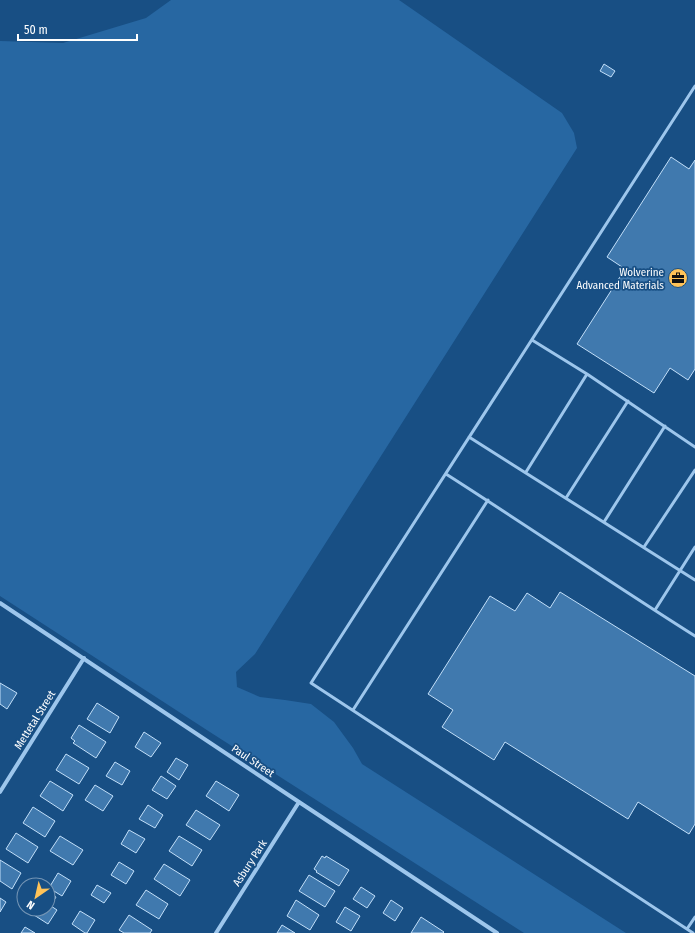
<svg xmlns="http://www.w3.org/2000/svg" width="695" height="933" font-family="'Fira Sans Condensed',sans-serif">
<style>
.green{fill:#2767a2}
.building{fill:#4079ae;stroke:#c2dff9}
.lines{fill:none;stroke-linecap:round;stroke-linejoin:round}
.lane{stroke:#9dc6ec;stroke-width:3}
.street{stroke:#9dc6ec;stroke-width:4}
.labels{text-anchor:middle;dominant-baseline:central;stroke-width:3.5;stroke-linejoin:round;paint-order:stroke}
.poi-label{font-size:11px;fill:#fff;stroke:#184f84;text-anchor:end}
.street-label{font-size:11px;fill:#fff;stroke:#184f84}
</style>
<rect width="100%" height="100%" fill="#184f84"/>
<!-- green -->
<path class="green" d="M171,0H399L562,113L574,133L577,148L255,654L236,672L237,687L260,697L285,700L311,704L334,722L353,748L362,764L626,933H524L213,734L0,596V41L63,43L146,18Z"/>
<!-- building -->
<path class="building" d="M604,64L615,71L611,77L600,71Z
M671,157L689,169L695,160V369L688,380L670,368L654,393L577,344L625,269L607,257Z
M560,592L695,676V824L689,834L638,802L628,819L505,742L494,760L442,727L453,710L428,694L490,596L515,611L527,593L550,608Z
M0,683L17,693L7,709L0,704Z
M97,703L119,717L110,733L87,719Z
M79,725L106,742L96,758L73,743L75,741L71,738Z
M144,732L161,743L151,757L135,747Z
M66,754L89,768L79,784L56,770Z
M176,758L188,765L179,780L167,772Z
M115,762L130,771L122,785L106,776Z
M161,776L176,786L167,799L152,790Z
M50,781L73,795L63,811L40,796Z
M216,781L239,795L229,811L206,796Z
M95,785L113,796L103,811L85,800Z
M148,805L163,815L155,828L139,819Z
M33,807L55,821L45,837L23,823Z
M196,810L220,825L210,840L186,825Z
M129,830L145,839L136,853L121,844Z
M16,833L38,847L28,863L6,849Z
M60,836L83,850L73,865L50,851Z
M179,836L202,850L192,866L169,851Z
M322,856L325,858L326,856L349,870L339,886L316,872L317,871L314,869Z
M0,860L21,873L12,889L0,881Z
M119,862L134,871L126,884L111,875Z
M164,864L190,880L180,896L154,879Z
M58,873L71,881L62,896L49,888Z
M309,875L335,891L325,907L299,891Z
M97,885L111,893L104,903L91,895Z
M361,887L375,896L367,908L353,899Z
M146,890L168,904L159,919L136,905Z
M50,893L56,897L53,902L48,899V896Z
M0,898L6,902L0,912Z
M296,900L319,915L310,930L287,916Z
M391,900L403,908L395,921L383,913Z
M48,904L57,910L48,924L34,915L38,909H48Z
M345,907L360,916L351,931L336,922Z
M80,911L95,920L87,933H85L72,924Z
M129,915L152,930L150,933H124L119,930Z
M421,917L444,932L443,933H411Z
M282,925L295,933H277Z
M25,927L35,933H21Z"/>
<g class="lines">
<!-- lane -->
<path class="lane" d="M532,340L587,374L695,447
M469,437L695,580
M526,472L587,374
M446,474C529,527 611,583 695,636
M566,498L628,401
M604,522L665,426
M644,547L695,470
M655,610L695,547
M353,710L488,500
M687,929L695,917
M693,933L311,683L695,86"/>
<!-- street -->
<path class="street" d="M0,603L299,802L497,933
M0,792L74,674L84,658
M216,933L299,802"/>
</g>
<!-- icons -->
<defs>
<symbol id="office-disc" viewBox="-11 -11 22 22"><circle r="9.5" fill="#ffc358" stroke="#184f84"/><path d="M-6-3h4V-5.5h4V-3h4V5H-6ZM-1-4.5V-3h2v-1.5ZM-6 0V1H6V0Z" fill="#111"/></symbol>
</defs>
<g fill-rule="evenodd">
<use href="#office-disc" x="667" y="267" width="22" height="22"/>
</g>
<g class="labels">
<!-- poi labels -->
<g class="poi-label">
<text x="664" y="272">Wolverine<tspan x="664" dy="13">Advanced Materials</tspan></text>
</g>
<!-- street labels -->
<g class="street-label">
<text transform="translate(35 720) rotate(-58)">Mettetal Street</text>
<text transform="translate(253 761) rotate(34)">Paul Street</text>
<text transform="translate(250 863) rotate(-57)">Asbury Park</text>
</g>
</g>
<!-- north arrow -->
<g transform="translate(36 897) rotate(214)"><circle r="19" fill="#184f84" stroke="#7495b5"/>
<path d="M0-3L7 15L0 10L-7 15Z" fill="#ffc358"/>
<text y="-6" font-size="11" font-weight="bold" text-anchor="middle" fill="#ffffff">N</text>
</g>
<!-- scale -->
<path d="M18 34v6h119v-6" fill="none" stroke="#ffffff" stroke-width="2"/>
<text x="24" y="34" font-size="12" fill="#ffffff" stroke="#184f84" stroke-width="3" paint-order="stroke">50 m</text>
</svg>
